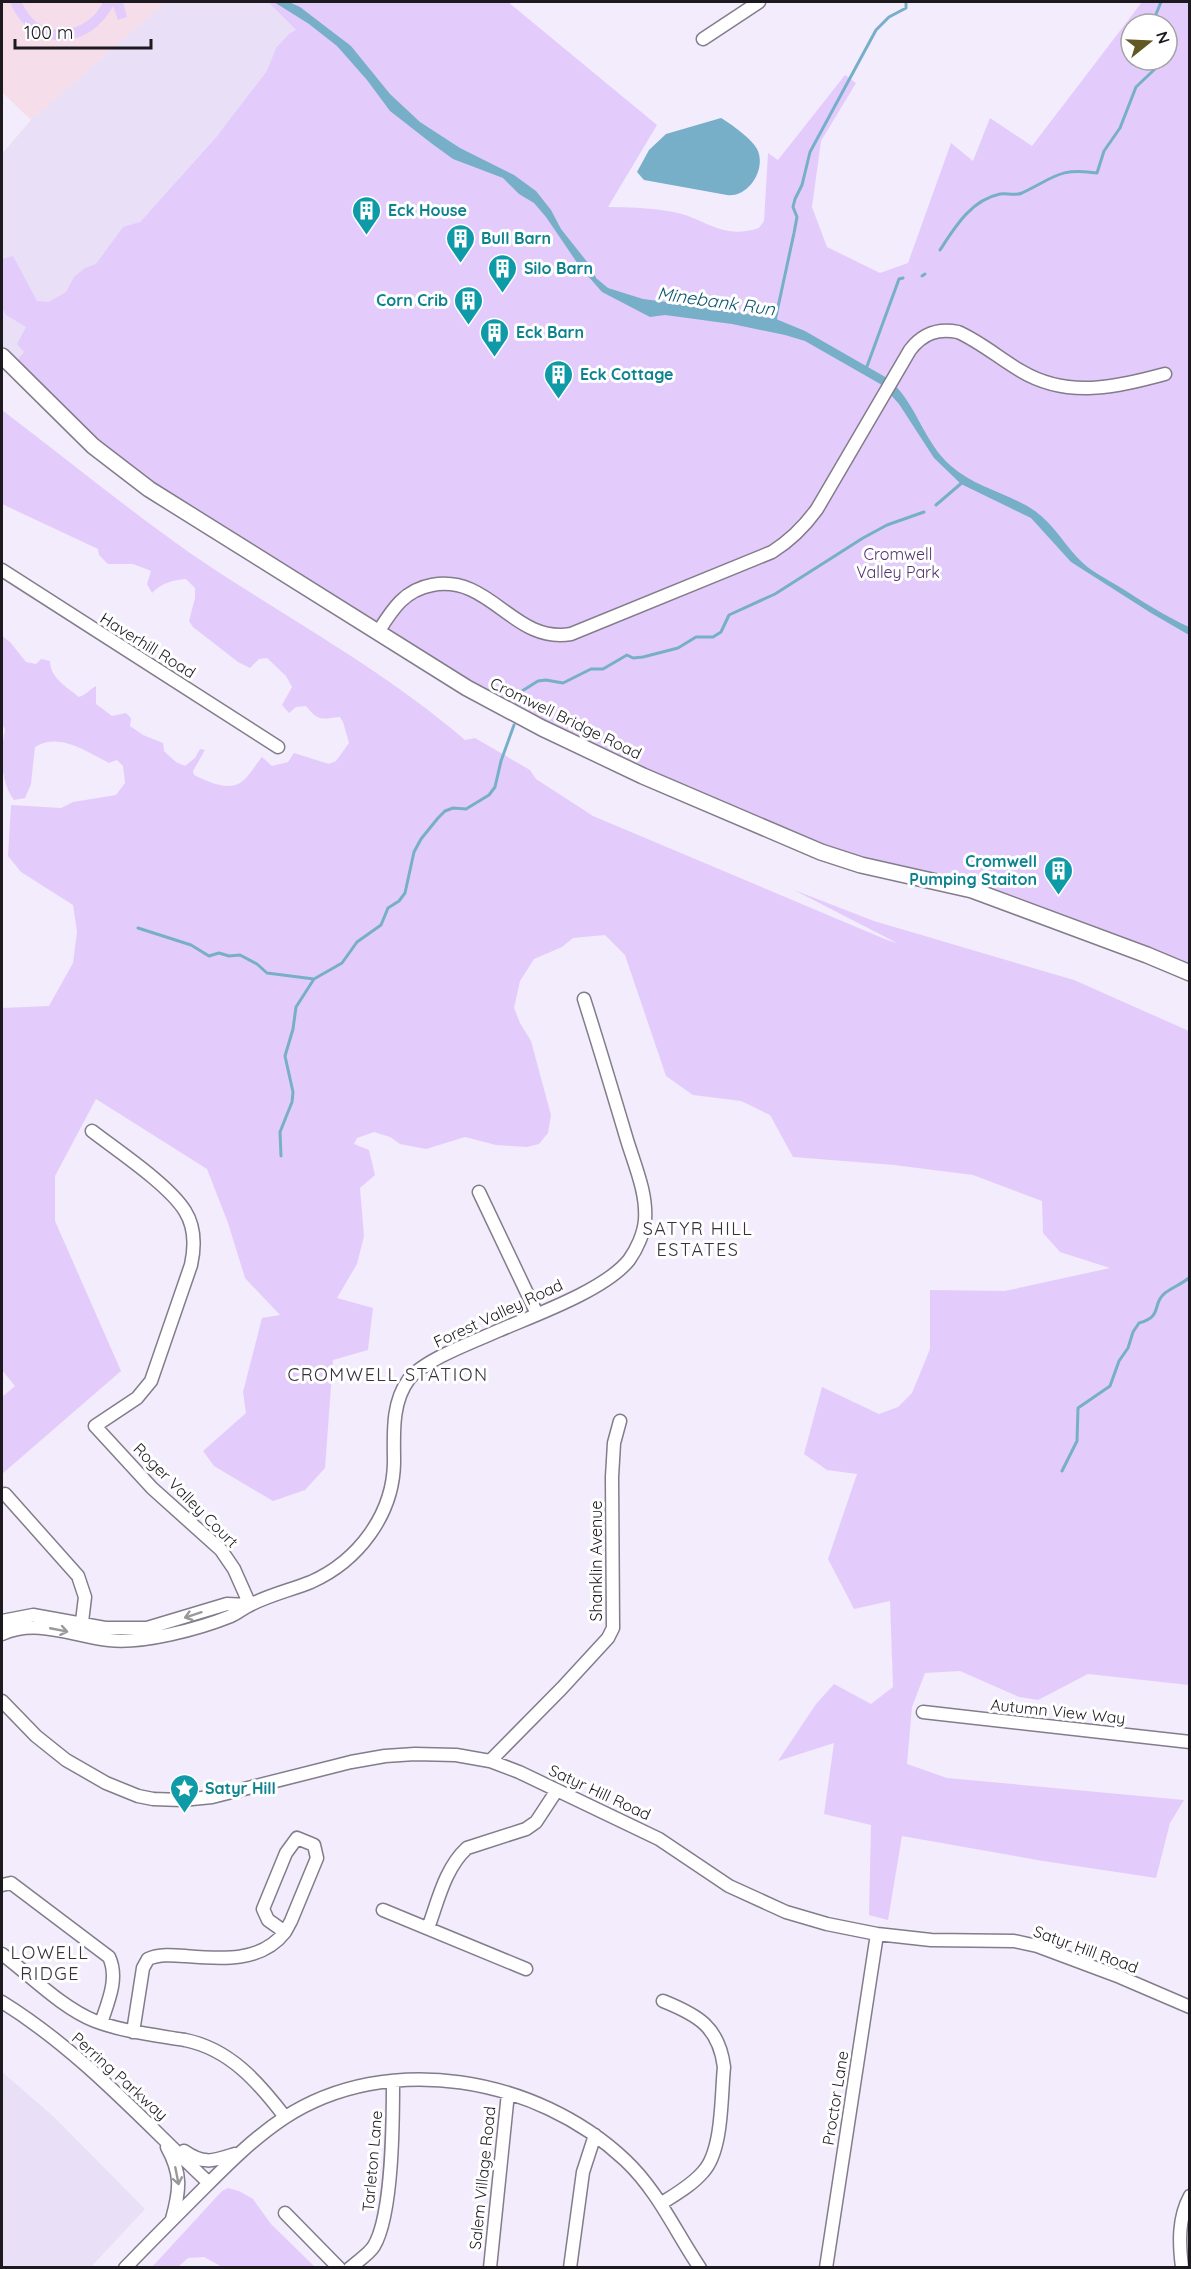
<svg xmlns="http://www.w3.org/2000/svg" width="1191" height="2269" font-family="Quicksand,sans-serif">
<style>
.built{fill:#e9dff6}
.education{fill:#f5dee9}
.green{fill:#e3ccfb;fill-rule:evenodd}
.water{fill:#77afc8}
.lines{fill:none;stroke-linecap:round;stroke-linejoin:round}
.stream{stroke:#77afc8;stroke-width:3}
.minor-casing{stroke:#837c8a;stroke-width:15}
.major-casing{stroke:#837c8a;stroke-width:18}
.minor{stroke:#fff;stroke-width:12}
.major{stroke:#fff;stroke-width:15}
.oneway{stroke:#99989a}
.labels{text-anchor:middle;dominant-baseline:central;stroke-width:6;stroke-linejoin:round;paint-order:stroke}
.culture-label{font-size:16px;font-weight:bold;fill:#0d838f;stroke:#fff;text-anchor:start}
.park-label{font-size:16px;fill:#51326c;stroke:#fff}
.street-label{font-size:16px;fill:#1c191f;stroke:#fff}
.water-label{font-size:18px;font-style:italic;fill:#08556f;stroke:#fff}
.neighbourhood-label{font-size:18px;letter-spacing:1.5px;fill:#37313d;stroke:#fff}
</style>
<rect width="100%" height="100%" fill="#f3ecfc"/>
<!-- built -->
<path class="built" d="M166,2H268L304,38L16,361L2,346V154L31,120Z
M2,2072L54,2117L145,2209L91,2267H2Z"/>
<!-- education -->
<path class="education" d="M2,2H166L31,120L2,92Z"/>
<!-- green -->
<path class="green" d="M10,2H22C37,41 86,37 103,2H123L127,17L118,20L113,6C88,53 30,52 10,2Z
M268,2H508L657,125L608,207C630,207 652,208 674,212C707,219 721,240 759,228L764,221L768,153L778,160L845,75L856,83L821,141L812,207L827,247L880,273L908,263L951,143L973,161L990,118L1032,146L1142,2H1189V968L834,852L644,771L529,716L480,687L150,484L109,452L16,361L24,352L17,344L26,327L6,315L2,308V259L13,256L37,301L49,302L66,292L74,277L85,268L96,264L123,227L140,222L217,136L267,71L276,48L290,33L296,30ZM1131,24H1167V60H1131Z
M2,410C64,457 126,508 190,553C282,616 380,667 465,740L475,738L530,770L536,779L593,816L887,940L897,943L794,890L874,921L1074,980L1189,1031V1685L1088,1674L1038,1700L1019,1697L960,1671L925,1673L912,1707L907,1764L947,1778L1184,1800L1170,1823L1156,1878L1043,1861L902,1836L888,1920L869,1915L871,1825L824,1814L834,1743L778,1761L816,1704L834,1684L871,1704L893,1687L890,1601L854,1609L828,1559L857,1474L827,1470L804,1454L822,1387L879,1414L898,1407L912,1393L930,1349V1290L1005,1291L1110,1268L1060,1252L1043,1233L1042,1201L973,1175L894,1165L793,1157L770,1115L741,1101L693,1095L666,1076L625,955L605,935L573,938L562,947L534,959L520,981L514,1008L520,1023L531,1041L551,1115L548,1133L539,1144L527,1147L496,1145L465,1137L426,1149L400,1144L390,1137L374,1132L357,1138L354,1144L369,1150L375,1175L360,1188L364,1236L357,1264L337,1298L373,1308L368,1350L333,1360L325,1468L305,1490L273,1501L214,1466L203,1451L246,1413L243,1392L262,1318L280,1315L245,1278L228,1223L207,1169L96,1099L55,1176V1221L121,1371L2,1474V1397L15,1386L2,1370V1008L49,1006L73,963L77,932L73,905L21,872L8,856L11,805L61,808L73,802L116,795L125,783L123,766L117,760L109,763C86,752 60,732 35,747L31,784L25,798L14,800C0,781 0,752 5,730L2,723V636L10,642L26,662L36,664L41,659L50,661C50,678 67,687 79,697C86,695 90,689 96,686V704L112,716L126,713L131,718L130,726L143,735L163,743L164,751L176,762L185,766L195,758L200,749L205,750L193,771L194,775C206,781 228,791 240,783C248,778 256,764 262,757L272,766L288,762L294,753L329,764L336,761L349,743L343,722L340,717C321,719 319,722 306,706L296,707L289,713L282,705L292,687L286,676L267,658L259,659L250,668L238,662L193,627L189,621L195,598V588L186,579C172,580 162,583 152,593L147,584L151,571L133,564H108L99,555L98,549L2,504Z
M228,2188L239,2191L253,2199L271,2224L315,2267H222L204,2257L188,2258L178,2267H152L222,2191Z"/>
<!-- water -->
<path class="water" d="M274,2H289L300,7L351,46L390,94L420,122L460,148L514,175L536,191L551,210L561,229L592,268L596,278L608,288L643,299L715,308L776,319L805,331L887,378C916,401 923,442 951,466C976,488 1009,493 1035,511C1055,525 1066,548 1084,564C1094,573 1107,579 1118,586C1142,601 1165,616 1189,627V635L1151,613L1071,562L1031,518L961,484L934,458L899,404L882,385L805,341L785,335L732,324L665,315L650,317L602,292L580,267L546,217L534,203L519,194L503,178L453,159L431,143L390,111L367,80L337,46L309,24Z
M721,118C730,123 753,140 757,149C767,168 749,198 727,195L644,180L637,172L649,150L666,134Z"/>
<g class="lines">
<!-- stream -->
<path class="stream" d="M1152,24L1161,2
M940,250C955,227 971,200 1000,194C1007,193 1015,196 1022,193C1054,178 1059,167 1097,173L1104,151L1120,128L1136,87L1155,69L1151,60
M922,276L925,274
M775,321L794,233L797,217L793,207L795,199L802,185L810,152L876,30L889,17L906,8V2
M866,369L899,279L903,278
M936,505L964,481
M517,704L522,691L538,681L546,680L563,683L591,669H603L627,655L633,658L643,657L678,648L696,637H713L721,632L729,615L775,594L863,538L887,525L924,512
M138,928L191,945L209,956L219,953L229,956L240,955L257,964L267,973L314,979
M281,1156L280,1132L292,1102L293,1092L285,1056L293,1029L296,1007L314,979L342,963L357,942L381,925L388,908L399,901L405,893L414,852L421,839L438,818L445,811L453,808L466,809L489,795L495,787L501,761L514,725
M1062,1471L1077,1441L1078,1408L1110,1386L1119,1361L1128,1348L1133,1332L1139,1323C1164,1316 1151,1304 1165,1293C1173,1287 1182,1284 1190,1277"/>
<defs>
<path id="minor" d="M703,39L759,2
M2,570L278,747
M378,632C392,610 404,590 432,585C491,574 513,644 571,634L772,552C791,540 804,527 817,509L910,350C923,333 938,328 958,332C981,342 1000,359 1021,371C1068,399 1116,387 1165,374
M92,1131C118,1151 169,1185 185,1211C195,1227 195,1247 191,1265L151,1381L137,1398L95,1426L152,1488L221,1550L234,1569L250,1605
M479,1192L537,1314
M5,1494L78,1576L85,1597L81,1630
M2,1621L33,1615L105,1628H147L227,1604L249,1605
M2,1634C37,1618 73,1636 109,1640C142,1644 199,1629 231,1616C238,1613 243,1608 250,1605C269,1595 291,1590 311,1582C358,1561 393,1515 394,1463C394,1435 391,1403 409,1379C425,1359 476,1341 500,1330C535,1315 605,1290 629,1260C637,1249 644,1233 645,1220C647,1193 635,1166 627,1140C613,1093 599,1046 584,999
M2,1701L36,1736L66,1760L106,1783L138,1796L153,1799L182,1800L212,1797L351,1762L385,1756L415,1754L456,1755L490,1761L519,1772L659,1839L729,1886L786,1912L827,1924L877,1934L931,1940L1014,1941L1037,1946L1120,1977L1190,2007
M923,1712L1190,1742
M490,1761L562,1688L608,1638L613,1628L612,1477L614,1443L620,1421
M297,1838L314,1845L317,1858L291,1921L285,1932L268,1920L263,1909L286,1853Z
M2,1885L11,1883L109,1957C119,1978 108,2002 101,2023
M383,1910L526,1969
M428,1928C438,1901 445,1868 467,1848L526,1829L536,1822L557,1790
M2,1954C30,1975 62,2008 95,2021C124,2032 155,2035 185,2040C230,2049 259,2083 285,2117
M2,2002C81,2051 142,2120 209,2183
M133,2032L143,1968L148,1959C159,1954 172,1955 185,1956C220,1959 261,1963 285,1932
M167,2147C182,2174 180,2190 172,2219
M184,2151C204,2165 213,2161 235,2154
M662,2203C676,2194 692,2185 703,2172C723,2151 721,2096 724,2067C719,2027 698,2015 663,2001
M285,2213L339,2268
M1182,2267C1179,2243 1178,2218 1190,2196
M125,2268C151,2241 178,2214 205,2187C230,2162 254,2138 284,2118C388,2050 537,2077 625,2160C658,2191 675,2231 700,2268
M350,2268C358,2261 369,2254 374,2246C393,2214 393,2119 393,2081
M490,2268L508,2093
M570,2268L583,2172L595,2135
M826,2268L877,1934"/>
<path id="major" d="M2,356L93,446L149,489L467,688L542,728L643,776L821,852L861,865L972,890L1147,955L1190,973"/>
</defs>
<!-- minor casing -->
<use href="#minor" class="minor-casing"/>
<!-- major casing -->
<use href="#major" class="major-casing"/>
<!-- minor -->
<use href="#minor" class="minor"/>
<!-- major -->
<use href="#major" class="major"/>
</g>
<!-- one-way arrows -->
<defs><path id="oneway-shaft" d="M-6 0H5M1.5-3L5.5 0L1.5 3" fill="none" stroke-width="1.6" stroke-linecap="round" stroke-linejoin="round" transform="scale(1.5)"/></defs>
<g class="oneway">
<use href="#oneway-shaft" transform="translate(193 1615) rotate(162)"/>
<use href="#oneway-shaft" transform="translate(59 1630) rotate(11)"/>
<use href="#oneway-shaft" transform="translate(177 2176) rotate(79)"/>
</g>
<!-- icons -->
<defs>
<symbol id="building-pin" viewBox="-11 -11 22 30"><path d="M0 17L-7.5 6A9.5 9.5 0 1 1 7.5 6Z" fill="#0f9aa8" stroke="#fff"/><path d="M-4-6H4V6H1V3H-1V6H-4ZM-2.5-4.3h1.7v1.8h-1.7ZM.8-4.3h1.7v1.8H.8ZM-2.5-1h1.7V.8h-1.7ZM.8-1h1.7V.8H.8Z" fill="#fff"/></symbol>
<symbol id="sight-pin" viewBox="-11 -11 22 30"><path d="M0 17L-7.5 6A9.5 9.5 0 1 1 7.5 6Z" fill="#0f9aa8" stroke="#fff"/><path d="M0-6L1.8-2.2L6-1.7L2.9 1.2L3.7 5.4L0 3.3L-3.7 5.4L-2.9 1.2L-6-1.7L-1.8-2.2Z" fill="#fff"/></symbol>
</defs>
<g fill-rule="evenodd">
<use href="#building-pin" x="350" y="194" width="33" height="45"/>
<use href="#building-pin" x="444" y="222" width="33" height="45"/>
<use href="#building-pin" x="486" y="252" width="33" height="45"/>
<use href="#building-pin" x="452" y="284" width="33" height="45"/>
<use href="#building-pin" x="478" y="316" width="33" height="45"/>
<use href="#building-pin" x="542" y="358" width="33" height="45"/>
<use href="#building-pin" x="1042" y="854" width="33" height="45"/>
<use href="#sight-pin" x="168" y="1772" width="33" height="45"/>
</g>
<g class="labels">
<!-- culture labels -->
<g class="culture-label">
<text x="388" y="210">Eck House</text>
<text x="481" y="238">Bull Barn</text>
<text x="524" y="268">Silo Barn</text>
<text x="448" y="300" text-anchor="end">Corn Crib</text>
<text x="516" y="332">Eck Barn</text>
<text x="580" y="374">Eck Cottage</text>
<text x="1037" y="861" text-anchor="end">Cromwell<tspan x="1037" dy="18">Pumping Staiton</tspan></text>
<text x="205" y="1788">Satyr Hill</text>
</g>
<!-- park labels -->
<g class="park-label">
<text x="898" y="554">Cromwell<tspan x="898" dy="18">Valley Park</tspan></text>
</g>
<!-- street labels -->
<g class="street-label">
<text transform="translate(148 645) rotate(32)">Haverhill Road</text>
<text transform="translate(566 718) rotate(26)">Cromwell Bridge Road</text>
<text transform="translate(498 1313) rotate(-25)">Forest Valley Road</text>
<text transform="translate(186 1495) rotate(45)">Roger Valley Court</text>
<text transform="translate(596 1561) rotate(-90)">Shanklin Avenue</text>
<text transform="translate(1058 1711) rotate(6)">Autumn View Way</text>
<text transform="translate(600 1792) rotate(25)">Satyr Hill Road</text>
<text transform="translate(1086 1949) rotate(20)">Satyr Hill Road</text>
<text transform="translate(120 2076) rotate(42)">Perring Parkway</text>
<text transform="translate(835 2098) rotate(-81)">Proctor Lane</text>
<text transform="translate(372 2161) rotate(-85)">Tarleton Lane</text>
<text transform="translate(482 2178) rotate(-84)">Salem Village Road</text>
</g>
<!-- water labels -->
<g class="water-label">
<text transform="translate(716 301) rotate(8)">Minebank Run</text>
</g>
<!-- neighbourhood labels -->
<g class="neighbourhood-label">
<text x="698" y="1228">SATYR HILL<tspan x="698" dy="21">ESTATES</tspan></text>
<text x="388" y="1374">CROMWELL STATION</text>
<text x="50" y="1952">LOWELL<tspan x="50" dy="21">RIDGE</tspan></text>
</g>
</g>
<!-- border -->
<rect width="1191" height="2269" fill="none" stroke="#1c191f" stroke-width="6"/>
<!-- north arrow -->
<g transform="translate(1149 42) rotate(72)"><circle r="28" fill="#ffffff" stroke="#a4a3a5" stroke-width="1.5"/>
<path d="M0-4.5L10 22L0 15L-10 22Z" fill="#615824"/>
<text y="-9" font-size="16" font-weight="bold" text-anchor="middle" fill="#1c191f">N</text>
</g>
<!-- scale -->
<path d="M15 39v9h136v-9" fill="none" stroke="#1c191f" stroke-width="3"/>
<text x="24" y="39" font-size="18" fill="#1c191f" stroke="#ffffff" stroke-width="4.5" paint-order="stroke">100 m</text>
</svg>
